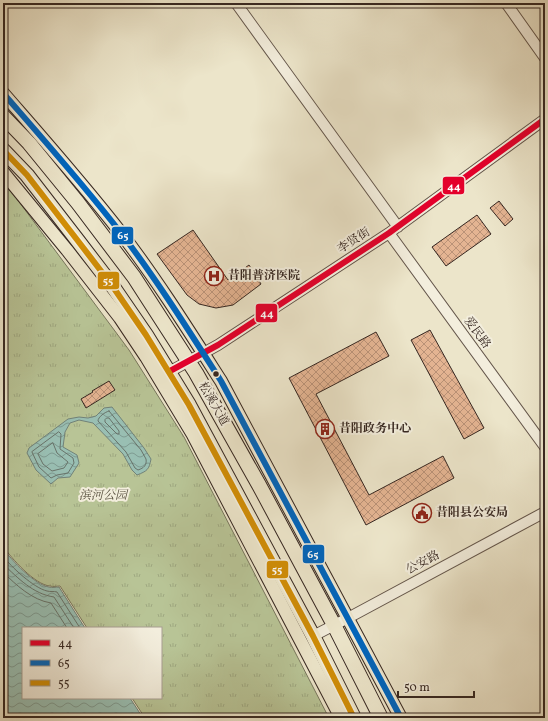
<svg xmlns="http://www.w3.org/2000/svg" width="548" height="721" font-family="Vollkorn,'Noto Serif SC',serif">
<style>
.grass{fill:url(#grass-tufts);stroke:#77765c}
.water{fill:url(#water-waves);stroke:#718279}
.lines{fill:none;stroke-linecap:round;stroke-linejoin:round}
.shore{stroke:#68736a;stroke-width:1}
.building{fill:url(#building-cross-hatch);stroke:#362721}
.minor-casing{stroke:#64564b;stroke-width:12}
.major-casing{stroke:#362721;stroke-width:14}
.highway-casing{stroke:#362721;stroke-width:16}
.minor{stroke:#f3eedd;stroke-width:10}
.major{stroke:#ece5ca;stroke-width:12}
.highway{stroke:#ece5ca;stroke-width:14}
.bus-1-casing{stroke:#f3eedd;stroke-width:9}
.bus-2-casing{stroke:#f3eedd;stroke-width:9}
.bus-3-casing{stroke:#f3eedd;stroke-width:9}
.bus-1{stroke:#e4002b;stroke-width:6}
.bus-2{stroke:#0065bd;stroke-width:6}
.bus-3{stroke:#d08d07;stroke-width:6}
.bus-dot{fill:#362721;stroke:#f3eedd;stroke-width:1.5}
.labels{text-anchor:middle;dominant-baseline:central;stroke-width:4;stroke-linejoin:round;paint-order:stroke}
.street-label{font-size:12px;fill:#362721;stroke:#f3eedd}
.poi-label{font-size:12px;font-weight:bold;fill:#362721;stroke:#f3eedd;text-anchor:start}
.park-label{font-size:12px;font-style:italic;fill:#564e3e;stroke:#f3eedd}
.line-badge{stroke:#f3eedd;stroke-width:1.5}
.badge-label{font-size:11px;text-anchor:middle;font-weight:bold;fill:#fff}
</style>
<defs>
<pattern id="grass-tufts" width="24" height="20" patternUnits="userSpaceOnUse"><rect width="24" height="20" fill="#b8c496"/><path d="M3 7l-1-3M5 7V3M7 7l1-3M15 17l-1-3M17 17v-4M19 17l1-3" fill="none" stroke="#9fa881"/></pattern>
<pattern id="water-waves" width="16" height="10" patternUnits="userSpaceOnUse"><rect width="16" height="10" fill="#99bfb3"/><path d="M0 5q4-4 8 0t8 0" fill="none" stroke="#7e9b91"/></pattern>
<pattern id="building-cross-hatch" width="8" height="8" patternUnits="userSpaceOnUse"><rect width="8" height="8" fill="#e4b492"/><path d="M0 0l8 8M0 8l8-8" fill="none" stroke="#ba9277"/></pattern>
</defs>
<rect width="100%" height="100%" fill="#ece5ca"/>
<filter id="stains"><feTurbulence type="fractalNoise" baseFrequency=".005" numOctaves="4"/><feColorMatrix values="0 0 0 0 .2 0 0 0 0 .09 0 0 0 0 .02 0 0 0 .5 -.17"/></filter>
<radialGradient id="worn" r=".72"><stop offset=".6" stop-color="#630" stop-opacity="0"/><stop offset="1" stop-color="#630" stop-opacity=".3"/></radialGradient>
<!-- grass -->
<path class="grass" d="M3,184L14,195L129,350L184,437L329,718H145L132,698H161V628H87L60,586C57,586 53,587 50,586C35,585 11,558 3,546Z"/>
<!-- water -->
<path class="water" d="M112,407L144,448L151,459C149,470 147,471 137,475L132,470L123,454L93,423L79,420L70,423L65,432L63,447L77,455L79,463L70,477L58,478L51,484L36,470L27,453L29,448L68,419L79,417L88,418L96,416L104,408Z
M3,548C11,560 35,585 49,587C52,588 56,587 59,587L85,628H23V698H130L143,718H3Z"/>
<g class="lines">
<!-- shore -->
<path class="shore" d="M109,411L141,450L146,459C147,465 144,468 138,470L135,468L126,452L98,421C98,417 105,412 109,411Z
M107,418H109L119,431V434H117L105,422V420Z
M59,432L61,434L60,449L73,458L74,463L68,473L57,475L51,478L39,467L32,452Z
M53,443L57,453L68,462L64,468L52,471L43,464L38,454Z
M3,556C11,567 34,588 47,591C50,592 54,591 57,592L80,628
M3,564C18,578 33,594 54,597L74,628
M3,572C16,585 32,600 51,603L67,628"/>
</g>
<!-- building -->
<path class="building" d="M499,201L513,219L505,226L490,208Z
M477,215L491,234L446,266L432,247Z
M193,230L228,280L249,265L261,284L233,305L216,308L199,304L187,295L157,254Z
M430,330L484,428L464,439L411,340Z
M376,332L389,356L316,394L369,495L443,456L454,478L366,525L289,378Z
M109,381L115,390L86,408L81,399L93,392L92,391Z"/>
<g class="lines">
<defs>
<path id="minor" d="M236,3L398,227
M506,3L545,58
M389,233L545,447
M169,372L218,345L389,233L545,119
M313,636L348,618L545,512"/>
<path id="major" d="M3,93C43,139 83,184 121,233C157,280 189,331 221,381L401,718
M3,172L67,250L120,318L146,357L193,435L341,718"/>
<path id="highway" d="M3,116L29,143L78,203L134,277L196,373L259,485L334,625L381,718
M3,150L27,175L78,241L111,284L146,335L189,405L313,636L354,718"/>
</defs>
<!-- minor casing -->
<use href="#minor" class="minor-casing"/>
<!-- major casing -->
<use href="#major" class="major-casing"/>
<!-- highway casing -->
<use href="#highway" class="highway-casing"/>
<!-- minor -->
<use href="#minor" class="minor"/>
<!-- major -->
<use href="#major" class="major"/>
<!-- highway -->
<use href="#highway" class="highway"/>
<defs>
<path id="bus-1" d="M170,371L218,345L389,233L545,119"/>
<path id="bus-2" d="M3,93C43,139 83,184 121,233C157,280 189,331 221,381L401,718"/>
<path id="bus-3" d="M3,150L27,175L78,241L111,284L146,335L189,405L313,636L354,718"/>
</defs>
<!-- bus-1 casing -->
<use href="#bus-1" class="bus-1-casing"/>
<!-- bus-2 casing -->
<use href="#bus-2" class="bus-2-casing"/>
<!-- bus-3 casing -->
<use href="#bus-3" class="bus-3-casing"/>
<!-- bus-1 -->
<use href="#bus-1" class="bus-1"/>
<!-- bus-2 -->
<use href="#bus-2" class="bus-2"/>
<!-- bus-3 -->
<use href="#bus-3" class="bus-3"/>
</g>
<!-- icons -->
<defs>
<symbol id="hospital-ring" viewBox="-11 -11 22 22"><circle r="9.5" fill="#f3eedd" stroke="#8f2418" stroke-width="1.5"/><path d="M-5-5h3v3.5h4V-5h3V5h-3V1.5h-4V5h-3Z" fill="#8f2418"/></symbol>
<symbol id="building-ring" viewBox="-11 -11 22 22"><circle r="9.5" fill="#f3eedd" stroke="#8f2418" stroke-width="1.5"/><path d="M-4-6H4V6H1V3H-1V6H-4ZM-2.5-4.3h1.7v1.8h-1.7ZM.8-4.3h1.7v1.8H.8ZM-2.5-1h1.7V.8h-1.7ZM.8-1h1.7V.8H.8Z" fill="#8f2418"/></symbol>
<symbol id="civic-ring" viewBox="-11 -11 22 22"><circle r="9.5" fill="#f3eedd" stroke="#8f2418" stroke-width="1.5"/><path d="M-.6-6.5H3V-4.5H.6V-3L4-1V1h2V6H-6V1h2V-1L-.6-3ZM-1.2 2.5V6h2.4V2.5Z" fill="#8f2418"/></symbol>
</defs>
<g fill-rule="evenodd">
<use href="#hospital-ring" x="203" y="265" width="22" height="22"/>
<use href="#building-ring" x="314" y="418" width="22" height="22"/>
<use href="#civic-ring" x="411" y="502" width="22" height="22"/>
</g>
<!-- markers -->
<circle class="bus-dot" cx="216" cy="374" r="3.5"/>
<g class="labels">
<!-- street labels -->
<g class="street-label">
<text transform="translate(354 241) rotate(-33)">李贤街</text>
<text transform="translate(477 333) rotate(54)">爱民路</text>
<text transform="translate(213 404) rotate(60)">松溪大道</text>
<text transform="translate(423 563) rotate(-28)">公安路</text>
</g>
<!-- poi labels -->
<g class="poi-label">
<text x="228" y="276">昔阳普济医院</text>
<text x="339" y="429">昔阳政务中心</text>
<text x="436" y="513">昔阳县公安局</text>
</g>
<!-- park labels -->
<g class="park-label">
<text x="103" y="496">滨河公园</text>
</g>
</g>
<g class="line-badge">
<rect x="442" y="176" width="23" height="19" rx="4" fill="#e4002b"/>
<rect x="111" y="226" width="23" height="19" rx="4" fill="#0065bd"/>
<rect x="97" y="271" width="23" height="19" rx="4" fill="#d08d07"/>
<rect x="255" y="303" width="23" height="20" rx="4" fill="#e4002b"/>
<rect x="302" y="544" width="23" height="20" rx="4" fill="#0065bd"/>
<rect x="266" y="560" width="23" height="19" rx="4" fill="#d08d07"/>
</g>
<g class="badge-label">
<text x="454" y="190">44</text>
<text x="123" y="239">65</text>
<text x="108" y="284">55</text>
<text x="267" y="317">44</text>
<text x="313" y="558">65</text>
<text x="277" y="573">55</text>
</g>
<!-- margin -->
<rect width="548" height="721" fill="none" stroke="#ece5ca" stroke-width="16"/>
<rect x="4" y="4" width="540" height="713" fill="none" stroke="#362721" stroke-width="2"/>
<rect x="8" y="8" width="532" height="705" fill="none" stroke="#362721"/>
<!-- legend -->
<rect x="22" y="627" width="140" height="72" fill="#f3eedd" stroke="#a79e92"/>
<rect x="30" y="640" width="20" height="6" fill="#e4002b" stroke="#a79e92"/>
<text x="58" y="647" font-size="12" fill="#362721">44</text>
<rect x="30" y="660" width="20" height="6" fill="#0065bd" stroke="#a79e92"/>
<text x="58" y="667" font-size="12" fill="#362721">65</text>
<rect x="30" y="680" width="20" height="6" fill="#d08d07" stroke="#a79e92"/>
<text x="58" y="687" font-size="12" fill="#362721">55</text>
<!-- scale -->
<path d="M398 691v6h76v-6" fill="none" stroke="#362721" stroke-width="2"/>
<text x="404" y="691" font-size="12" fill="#362721" stroke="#f3eedd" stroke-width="3" paint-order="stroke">50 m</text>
<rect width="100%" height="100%" filter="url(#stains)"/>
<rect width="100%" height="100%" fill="url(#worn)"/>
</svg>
